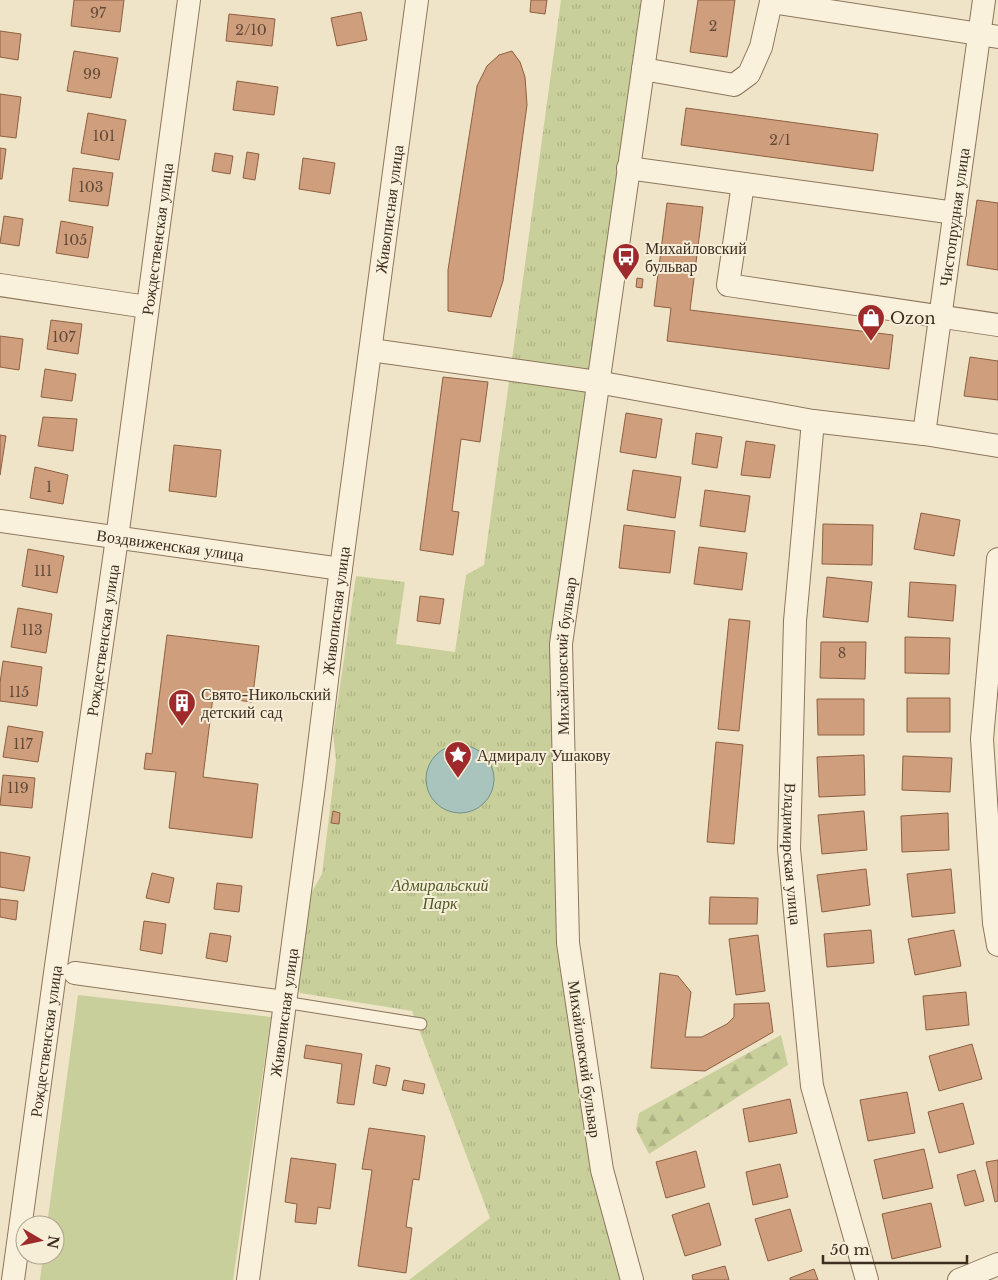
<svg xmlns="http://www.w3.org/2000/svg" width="998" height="1280" font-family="'Libre Baskerville',serif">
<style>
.grass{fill:#c9cf9b}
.forest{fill:url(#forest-firs)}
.park{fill:url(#park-tufts)}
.water{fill:#a9c4bc;stroke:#6f938a}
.building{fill:#cf9f7d;stroke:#8d5f41}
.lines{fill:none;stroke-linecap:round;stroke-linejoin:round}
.service-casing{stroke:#8d765c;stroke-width:13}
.minor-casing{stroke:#8d765c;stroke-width:24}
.service{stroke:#faf1dc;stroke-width:11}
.minor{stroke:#faf1dc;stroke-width:22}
.labels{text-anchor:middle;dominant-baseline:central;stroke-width:4;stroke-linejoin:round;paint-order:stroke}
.number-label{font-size:14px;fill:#624a37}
.street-label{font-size:16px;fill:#3d2e20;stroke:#f7eed8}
.poi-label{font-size:16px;fill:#3d2e20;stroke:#f7eed8;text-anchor:start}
.park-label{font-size:16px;font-style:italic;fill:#4d5a26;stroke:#f7eed8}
</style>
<defs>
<pattern id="forest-firs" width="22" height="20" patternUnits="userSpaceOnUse" patternTransform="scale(1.25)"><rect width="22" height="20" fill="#c9cf9b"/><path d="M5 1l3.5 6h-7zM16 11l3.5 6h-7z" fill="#aeb285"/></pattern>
<pattern id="park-tufts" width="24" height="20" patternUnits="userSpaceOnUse" patternTransform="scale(1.25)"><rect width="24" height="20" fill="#c9cf9b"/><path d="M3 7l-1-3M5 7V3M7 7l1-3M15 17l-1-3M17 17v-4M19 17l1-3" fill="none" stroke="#aeb285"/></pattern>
</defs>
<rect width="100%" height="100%" fill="#f0e4c8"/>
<!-- grass -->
<path class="grass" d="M78,995L271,1017L233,1280H40L43,1255H55V1225H47Z"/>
<!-- forest -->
<path class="forest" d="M781,1035L788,1065L649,1154L636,1129L639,1113Z"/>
<!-- park -->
<path class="park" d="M561,0H641L552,638L562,943L625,1280H409L490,1218L412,1011L300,993L298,987L310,895L322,874L336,760L333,734L356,576L405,582L396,644L455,652L466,575L484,565Z"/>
<!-- water -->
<path class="water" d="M426 779a34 34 0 1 1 68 0a34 34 0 1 1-68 0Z"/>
<!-- building -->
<path class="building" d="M74,0H124L120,32L71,26Z
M531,0H547L545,14L530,12Z
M698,0H735L727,57L690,52Z
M361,12L367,40L337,46L331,18Z
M229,14L275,19L272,46L226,41Z
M0,31L21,34L18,60L0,57Z
M74,51L118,58L111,98L67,91Z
M512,51L520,62L525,77L527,105L503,281L491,317L448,311V270L477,86L487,66L499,55Z
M237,81L278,87L274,115L233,110Z
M0,94L21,97L16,138L0,136Z
M686,108L878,134L873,171L681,145Z
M88,113L126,120L119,160L81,153Z
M0,148L6,149L2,179H0Z
M247,152L259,154L255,180L243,178Z
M215,153L233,156L230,174L212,171Z
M303,158L335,163L330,194L299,189Z
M73,168L113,173L108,206L69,201Z
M977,200L998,203V270L967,265Z
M667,203L703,207L690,310L893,335L889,369L667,341L671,308L654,306Z
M4,216L23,219L19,246L0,243Z
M61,221L93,227L88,258L56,253Z
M637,278L643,279L642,288L636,287Z
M51,320L82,324L78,354L47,349Z
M0,336L23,339L19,370L0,367Z
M970,357L998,361V400L964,396Z
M45,369L76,374L72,401L41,397Z
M443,377L488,382L480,442L461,439L452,511L459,512L453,555L420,550Z
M626,413L662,419L656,458L620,452Z
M43,417L77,419L73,451L38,446Z
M696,433L722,437L717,468L692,464Z
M0,435L6,436L0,475Z
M746,441L775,445L770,478L741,475Z
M174,445L221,450L216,497L169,491Z
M35,467L68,475L63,504L30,498Z
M633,470L681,477L675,518L627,510Z
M705,490L750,496L745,532L700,526Z
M921,513L960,520L954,556L914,549Z
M823,524L873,525L872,565L822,564Z
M624,525L675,531L670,573L619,568Z
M699,547L747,553L742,590L694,584Z
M28,549L64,556L57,593L22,586Z
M827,577L872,582L868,622L823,617Z
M910,582L956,585L953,621L908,617Z
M420,596L444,599L440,624L417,621Z
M18,608L52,614L46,653L11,647Z
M729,619L750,621L739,731L718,729Z
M167,635L259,646L252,702L213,697L203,777L258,784L252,838L169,828L176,772L144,769L146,753L152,754Z
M905,637L950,638L949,674L905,673Z
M821,642H866L865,679L820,678Z
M3,661L42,667L37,706L0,701V683Z
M907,698H950V732H907Z
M817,699H864V735H818Z
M8,726L43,732L38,762L3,757Z
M716,742L743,745L734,844L707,842Z
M864,755L865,795L819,797L817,757Z
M903,756L952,758L950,792L902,790Z
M3,775L35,778L32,808L0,805Z
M333,811L340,813L339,824L331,823Z
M864,811L867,850L822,854L818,815Z
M948,813L949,850L902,852L901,816Z
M0,852L30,857L24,891L0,887Z
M866,869L870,905L822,912L817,875Z
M951,869L955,913L912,917L907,874Z
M152,873L174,878L169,903L146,898Z
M217,883L242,886L239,912L214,909Z
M710,897L758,898L757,924H709Z
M0,899L18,901L16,920L0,917Z
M144,921L166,924L162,954L140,950Z
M871,930L874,963L827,967L824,934Z
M954,930L961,966L915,975L908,939Z
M210,933L231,936L227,962L206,958Z
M758,935L765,991L736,995L729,939Z
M660,973L678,976L691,992L685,1037H702L727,1024L734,1017V1004L769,1003L773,1032L705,1071L651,1068Z
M966,992L969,1025L926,1030L923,996Z
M972,1044L982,1079L939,1091L929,1056Z
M306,1045L362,1054L354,1105L337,1103L342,1064L304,1058Z
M376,1065L390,1068L386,1086L373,1083Z
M404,1080L425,1084L423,1094L402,1090Z
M907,1092L915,1133L868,1141L860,1100Z
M790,1099L797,1133L749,1142L743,1109Z
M963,1103L974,1144L939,1153L928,1112Z
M369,1128L425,1136L419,1180L413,1179L406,1227L412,1228L406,1273L358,1266L372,1170L362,1169Z
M924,1149L933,1188L883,1199L874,1160Z
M696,1151L705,1187L666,1198L656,1162Z
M291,1158L336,1164L330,1209L318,1207L316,1224L295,1222L297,1204L285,1202Z
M998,1160V1201L995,1202L986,1162Z
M780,1164L788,1197L753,1205L746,1172Z
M975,1170L984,1201L965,1206L957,1175Z
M709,1203L721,1245L685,1256L672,1215Z
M931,1203L941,1247L892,1259L882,1214Z
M790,1209L802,1251L768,1261L755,1219Z
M725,1266L729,1280H693L692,1275Z
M814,1269L818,1280H790V1278Z"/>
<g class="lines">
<defs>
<path id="service" d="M284,1002L421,1024"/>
<g id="minor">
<path d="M643,69L734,85L749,74L761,47L771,2L998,37"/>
<path d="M628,168L955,213"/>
<path d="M743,184L728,285L998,325"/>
<path d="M0,285L147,307"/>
<path d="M371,350L597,382L813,421L924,434L998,446"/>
<path id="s1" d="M813,421L795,621L789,849L812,1086L867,1280"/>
<path id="s2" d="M924,434L984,0"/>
<path id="s3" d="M0,521L341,569"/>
<path d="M998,559L982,739L994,923L998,945"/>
<path d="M75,973L284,1002"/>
<path id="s4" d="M13,1280L55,973L117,538L189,0"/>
<path id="s5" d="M248,1280L314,786L338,591L417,0"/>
<path id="s6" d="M632,1280L602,1170L568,943L561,644L653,0"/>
<path d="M959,1280L998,1264"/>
</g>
</defs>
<!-- service casing -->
<use href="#service" class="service-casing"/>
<!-- minor casing -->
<use href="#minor" class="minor-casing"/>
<!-- service -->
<use href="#service" class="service"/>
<!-- minor -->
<use href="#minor" class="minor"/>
</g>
<!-- icons -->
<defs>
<symbol id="bus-pin" viewBox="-11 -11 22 30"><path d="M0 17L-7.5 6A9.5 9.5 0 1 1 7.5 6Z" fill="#9e2a2b" stroke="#f7eed8"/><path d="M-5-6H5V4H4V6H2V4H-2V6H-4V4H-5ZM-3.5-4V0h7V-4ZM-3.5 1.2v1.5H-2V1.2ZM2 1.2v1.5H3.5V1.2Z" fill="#fff"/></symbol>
<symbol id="shop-pin" viewBox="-11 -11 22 30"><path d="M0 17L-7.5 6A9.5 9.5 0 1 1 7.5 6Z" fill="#9e2a2b" stroke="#f7eed8"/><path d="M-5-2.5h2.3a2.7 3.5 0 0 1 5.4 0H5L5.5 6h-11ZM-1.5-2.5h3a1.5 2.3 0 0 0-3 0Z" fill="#fff"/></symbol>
<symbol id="building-pin" viewBox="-11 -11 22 30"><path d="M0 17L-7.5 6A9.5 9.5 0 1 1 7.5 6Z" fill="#9e2a2b" stroke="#f7eed8"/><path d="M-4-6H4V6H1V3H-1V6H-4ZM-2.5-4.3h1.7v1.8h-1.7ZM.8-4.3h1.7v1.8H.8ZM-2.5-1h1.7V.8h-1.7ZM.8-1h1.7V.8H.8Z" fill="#fff"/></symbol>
<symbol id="sight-pin" viewBox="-11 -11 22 30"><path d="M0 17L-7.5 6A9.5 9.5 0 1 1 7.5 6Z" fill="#9e2a2b" stroke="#f7eed8"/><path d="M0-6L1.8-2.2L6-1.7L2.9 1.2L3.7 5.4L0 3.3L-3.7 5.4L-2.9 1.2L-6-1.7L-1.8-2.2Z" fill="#fff"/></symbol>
</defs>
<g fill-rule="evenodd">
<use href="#bus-pin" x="610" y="241" width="32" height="43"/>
<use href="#shop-pin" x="855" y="302" width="32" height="43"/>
<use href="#building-pin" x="166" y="687" width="32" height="43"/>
<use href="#sight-pin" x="442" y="739" width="32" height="43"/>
</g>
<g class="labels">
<!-- number labels -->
<g class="number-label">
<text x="98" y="13">97</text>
<text x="713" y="26">2</text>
<text x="251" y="30">2/10</text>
<text x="92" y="74">99</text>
<text x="104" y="136">101</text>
<text x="780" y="140">2/1</text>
<text x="91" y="187">103</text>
<text x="75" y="240">105</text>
<text x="64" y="337">107</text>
<text x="49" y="487">1</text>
<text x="43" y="571">111</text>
<text x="32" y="630">113</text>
<text x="842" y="653">8</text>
<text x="19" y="692">115</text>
<text x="23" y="744">117</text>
<text x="18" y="788">119</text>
</g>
<!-- street labels -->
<g class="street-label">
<text stroke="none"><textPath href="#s5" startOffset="1080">Живописная улица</textPath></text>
<text stroke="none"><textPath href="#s2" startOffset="219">Чистопрудная улица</textPath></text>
<text stroke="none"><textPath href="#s4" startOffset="1051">Рождественская улица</textPath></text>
<text stroke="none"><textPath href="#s3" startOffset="172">Воздвиженская улица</textPath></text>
<text stroke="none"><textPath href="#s5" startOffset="675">Живописная улица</textPath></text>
<text stroke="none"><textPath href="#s4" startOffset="646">Рождественская улица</textPath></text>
<text stroke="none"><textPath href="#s6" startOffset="631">Михайловский бульвар</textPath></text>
<text stroke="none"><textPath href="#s1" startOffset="434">Владимирская улица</textPath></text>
<text stroke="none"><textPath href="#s5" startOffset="270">Живописная улица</textPath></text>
<text stroke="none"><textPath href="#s4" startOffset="241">Рождественская улица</textPath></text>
<text transform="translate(585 1059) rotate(82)">Михайловский бульвар</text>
</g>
<!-- poi labels -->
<g class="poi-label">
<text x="645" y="248">Михайловский<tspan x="645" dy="18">бульвар</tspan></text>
<text x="890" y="318">Ozon</text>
<text x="201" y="694">Свято-Никольский<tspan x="201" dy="18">детский сад</tspan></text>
<text x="477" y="755">Адмиралу Ушакову</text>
</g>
<!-- park labels -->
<g class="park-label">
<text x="440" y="885">Адмиральский<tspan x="440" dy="18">Парк</tspan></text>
</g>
</g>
<!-- north arrow -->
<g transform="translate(40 1240) rotate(99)"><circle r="24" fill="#f7eed8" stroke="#ada18e"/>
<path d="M0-4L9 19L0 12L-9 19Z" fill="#9e2a2b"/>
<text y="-8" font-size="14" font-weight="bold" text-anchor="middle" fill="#3d2e20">N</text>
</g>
<!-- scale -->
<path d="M823 1255v8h144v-8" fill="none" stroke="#3d2e20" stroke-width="2.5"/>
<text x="830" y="1255" font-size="15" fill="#3d2e20" stroke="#f7eed8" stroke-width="4" paint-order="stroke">50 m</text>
</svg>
